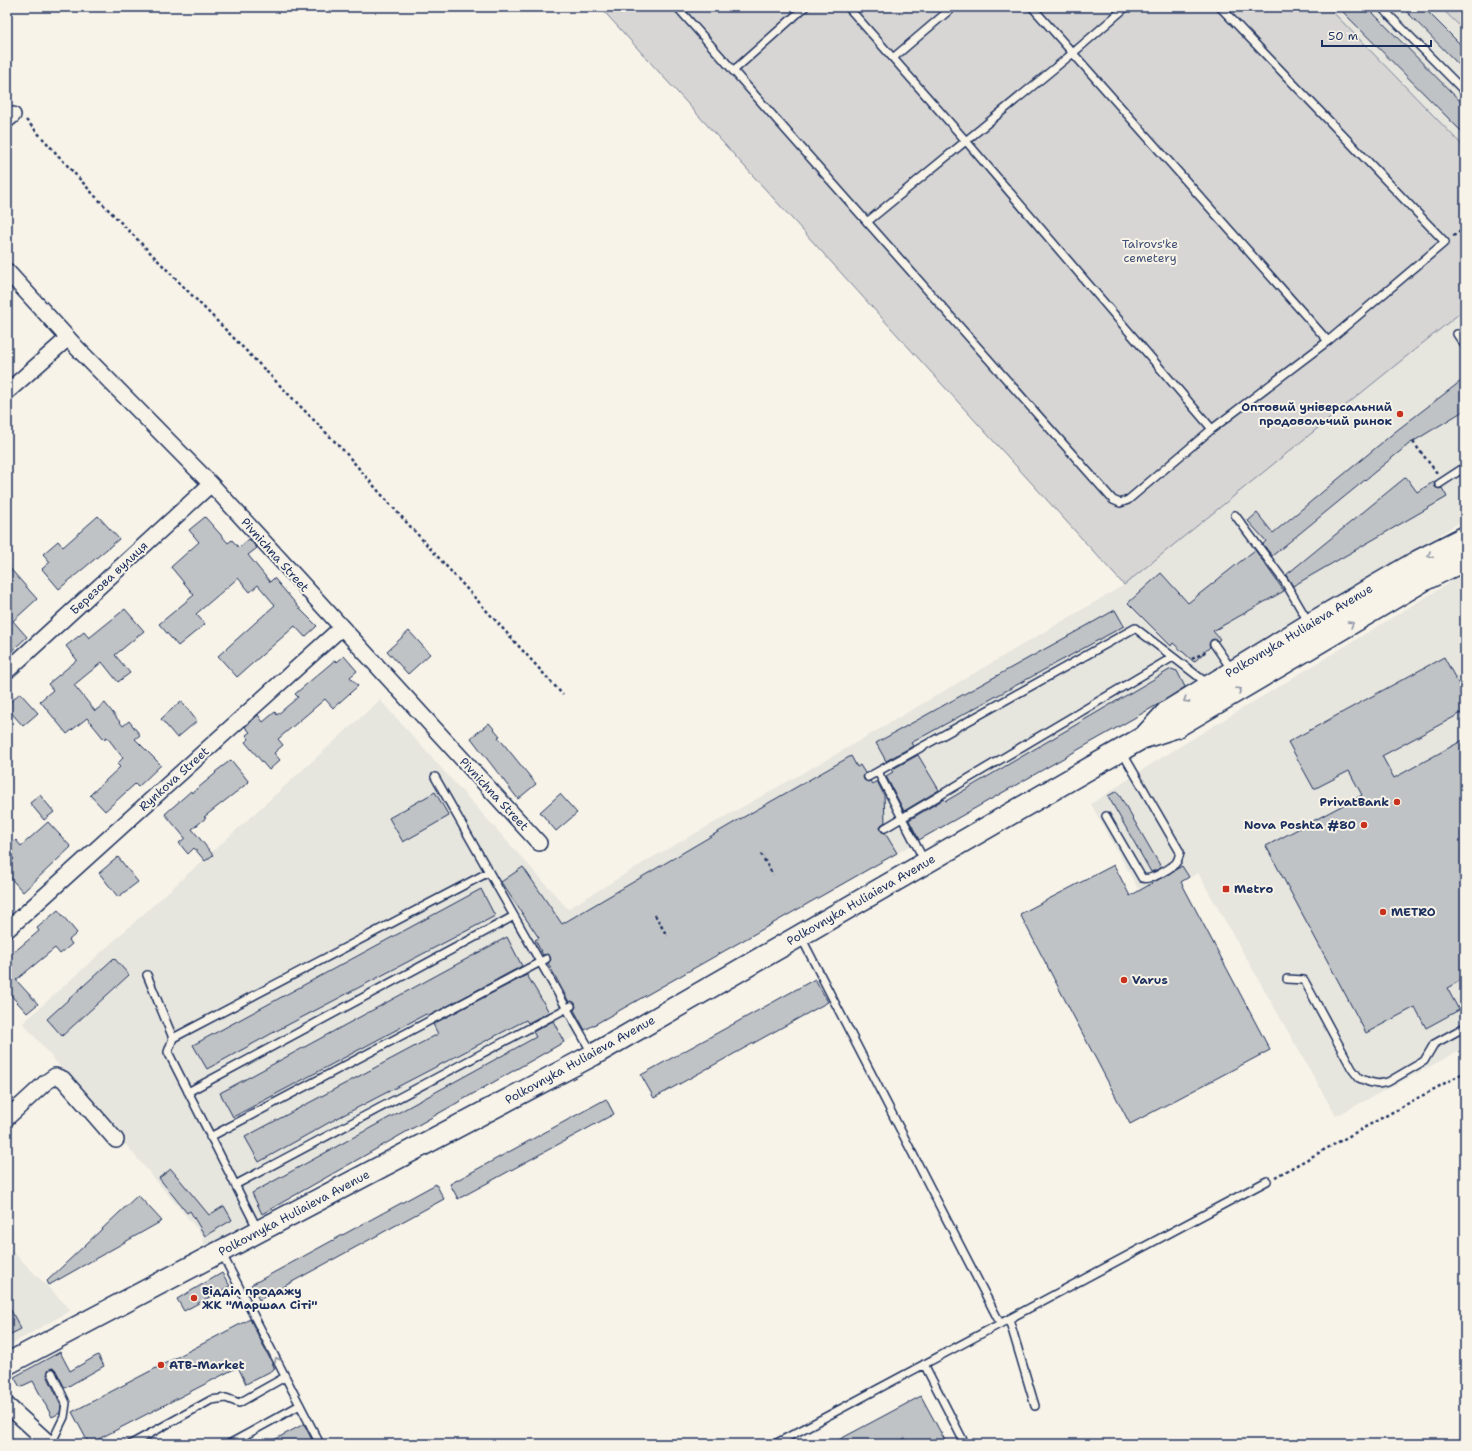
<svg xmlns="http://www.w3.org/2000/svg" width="1472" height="1451" font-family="'Shantell Sans',sans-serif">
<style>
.built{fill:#e6e5de}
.green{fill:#d7d6d4;stroke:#798299}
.building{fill:#c0c3c5;stroke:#1b2f5e}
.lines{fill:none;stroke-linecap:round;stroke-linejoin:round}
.service-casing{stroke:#1b2f5e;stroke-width:10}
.minor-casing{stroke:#1b2f5e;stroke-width:18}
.secondary-casing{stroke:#1b2f5e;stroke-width:24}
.path{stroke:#1b2f5e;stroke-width:2.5;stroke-dasharray:3 3;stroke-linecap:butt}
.service{stroke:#f7f3e8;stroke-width:7}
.minor{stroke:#f7f3e8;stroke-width:15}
.secondary{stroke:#f7f3e8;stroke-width:21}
.oneway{stroke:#8991a3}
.poi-dot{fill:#c8321e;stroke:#f7f3e8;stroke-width:1.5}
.labels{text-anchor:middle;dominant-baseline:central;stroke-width:4;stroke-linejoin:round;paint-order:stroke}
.park-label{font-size:12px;fill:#415076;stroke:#f7f3e8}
.poi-label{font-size:12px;font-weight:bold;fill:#1b2f5e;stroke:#f7f3e8;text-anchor:start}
.street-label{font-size:12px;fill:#1b2f5e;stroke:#f7f3e8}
</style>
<rect width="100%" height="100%" fill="#f7f3e8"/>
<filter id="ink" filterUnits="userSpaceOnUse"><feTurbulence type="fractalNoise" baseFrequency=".025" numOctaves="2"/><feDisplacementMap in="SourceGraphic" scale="8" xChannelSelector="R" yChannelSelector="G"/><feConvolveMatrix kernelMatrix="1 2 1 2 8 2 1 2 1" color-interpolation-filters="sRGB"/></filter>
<g filter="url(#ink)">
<!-- built -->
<path class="built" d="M1328,7H1440L1465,32V148Z
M1465,309V519L1210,675L205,1247L203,1236L23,1023L380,700L568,909L648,860L847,748L1124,585Z
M1465,565V1048L1336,1116L1198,873L1146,903L1091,804L1156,761L1449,583L1446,576Z
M7,1246L71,1310L7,1347Z"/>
<!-- green -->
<path class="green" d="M600,7H1328L1465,148V309L1124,585Z
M1440,7H1465V31Z"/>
<!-- building -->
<path class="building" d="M1338,7H1367L1465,106V135Z
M1402,7H1423L1465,49V71Z
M1465,378V410L1409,444L1272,556L1263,544L1266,541L1248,521L1257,513L1273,533L1396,431Z
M1406,477L1417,492L1435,481L1434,484L1435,487L1439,489L1442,488L1447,497L1293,586L1286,575Z
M98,516L119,539L59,589L42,569L50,562L43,554L58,541L63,547Z
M205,517L228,543L232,540L239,548L249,539L257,548L248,555L270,582L274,578L302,611L317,626L305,637L295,626L237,677L218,656L275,605L258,585L250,592L238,578L196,614L205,624L178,646L159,624L194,595L171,567L199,542L189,530Z
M1255,550L1284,591L1213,631L1220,639L1218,641L1214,639L1211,640L1209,644L1210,647L1194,662L1173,643L1171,646L1128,603L1161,573L1188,603Z
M7,565L37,599L13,621L27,637L7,655Z
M125,609L144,631L115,655L130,673L118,682L102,662L74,685L95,711L105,703L123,726L129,721L140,735L135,739L161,765L138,787L135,784L105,811L90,795L120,767L117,764L123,758L107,737L104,739L87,718L67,734L40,701L53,690L48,684L77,660L66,646L84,632L89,638Z
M1115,610L1124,626L911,743L913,746L886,761L876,743Z
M409,631L430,654L408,674L387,651Z
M344,656L357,671L350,677L358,686L333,708L325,699L278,739L283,745L274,753L280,760L269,770L245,742L249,739L246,735L250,732L245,727L258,715L263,722L275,712L277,715L298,697L295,694L335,660L337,662Z
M1444,657L1465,696V711L1382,756L1394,778L1465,739V978L1447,988L1459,1010L1426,1028L1415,1007L1366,1033L1266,846L1362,795L1349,771L1314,789L1288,742Z
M1171,669L1177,671L1185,687L1157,705L919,840L909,820L944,799L946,801Z
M20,693L38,713L23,726L7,708V705Z
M181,701L197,721L177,738L161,719Z
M489,723L500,736L498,737L536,784L518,799L471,738Z
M918,755L939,790L904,811L886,776L893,772L891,770Z
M851,756L857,767L860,765L865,773L863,777L864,780L868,782L870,781L872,784L877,781L884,795L885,822L881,825L880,828L882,832L885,833L897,853L585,1030L574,1010L576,1007L575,1003L572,1001L569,1002L548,963L551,960L550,956L547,954L543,955L535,940L539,938L501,882L523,867L562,924L735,822Z
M231,760L249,782L204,817L206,818L192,829L213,855L205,861L194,848L188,854L179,843L185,838L165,814L191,791L192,793L216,773L215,772Z
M1117,791L1161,867V868L1151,872L1108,796Z
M435,792L449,816L403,842L389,818Z
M560,794L577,813L556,831L540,812Z
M40,795L54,812L44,820L30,803Z
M48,822L71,847L23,892L7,874V866L14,859L7,851V848L16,840L21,846Z
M118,857L138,882L118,897L99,873Z
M1114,865L1130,896L1182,866L1189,877L1181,882L1270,1050L1130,1124L1020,914Z
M481,889L495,916L278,1030L207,1069L193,1045Z
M58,910L77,933L69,940L72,944L60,954L55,948L16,980L38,1004L27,1013L7,991V958L39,931L37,928Z
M507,937L522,966L429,1016L426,1014L233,1117L220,1093Z
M114,958L129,975L62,1036L47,1019Z
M527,975L549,1012L528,1023L526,1020L330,1122L259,1162L245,1137L438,1034L433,1024Z
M815,979L828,1002L654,1098L641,1075Z
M553,1021L564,1042L262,1214L252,1193L536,1037L533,1032Z
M606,1099L614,1114L458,1199L450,1184Z
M171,1169L209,1215L224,1206L232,1220L205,1236L190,1211L187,1213L159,1178Z
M436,1184L444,1199L259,1300L251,1285Z
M138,1195L162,1221L49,1285L47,1281Z
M222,1273L230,1286L184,1311L177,1299Z
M7,1303L21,1329L7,1336Z
M250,1319L275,1369L246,1384L238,1367L89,1444L72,1412Z
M60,1352L70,1371L98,1355L104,1366L65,1388L55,1369L52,1368L48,1370L47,1375L61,1405L60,1413L52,1417L33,1381L20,1387L14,1377Z
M921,1396L947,1444H908L905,1438L894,1444H831Z
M304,1424L314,1444H266Z"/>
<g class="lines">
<defs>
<path id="service" d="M677,7L1113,500L1120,503L1128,500L1212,429L1328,341L1445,242L1220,7
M848,7L966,141L1212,429
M1032,7L1328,341
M1381,7L1465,92
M893,58L953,7
M733,71L805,7
M867,222L1073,53L1126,7
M1457,334L1465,346
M1439,484L1465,467
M1235,515L1285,582L1309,623
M1214,644L1232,670
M878,772L925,862
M435,777L592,1053
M868,777L1135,628L1173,657
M1106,816L1142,878C1150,881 1168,870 1175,864C1178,861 1179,857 1180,852L1122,752
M885,828L1173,657L1208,684
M801,937L1000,1323
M147,975L173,1038L168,1052L258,1230
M1287,979L1304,980L1352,1069L1359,1078L1369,1082L1378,1084L1388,1082L1424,1061L1434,1044L1465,1027
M173,1038L489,872
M188,1092L514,916
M210,1137L546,959
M235,1185L571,1006
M221,1252L320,1444
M1009,1319L1035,1406
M924,1364L965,1444
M51,1444L64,1417L66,1403L52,1373
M131,1444L211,1400L226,1398L239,1403L285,1377
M229,1444L300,1405
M775,1444L1267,1181"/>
<path id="minor" d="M7,120L13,115
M7,271L77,348L211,484L539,843
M7,392L68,338
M7,671L211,484
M7,930L341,628
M7,1118L45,1083L55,1076L63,1079L116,1140
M7,1405L50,1444"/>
<path id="secondary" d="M1143,738L1167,712L1310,624L1418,561L1465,537
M7,1364L593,1055L1142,738L1176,727L1426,579L1465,560"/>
</defs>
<!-- service casing -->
<use href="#service" class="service-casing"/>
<!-- minor casing -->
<use href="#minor" class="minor-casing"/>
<!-- secondary casing -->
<use href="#secondary" class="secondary-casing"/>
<!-- path -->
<path class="path" d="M26,120L95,196L344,451L380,493L563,695
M1453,236L1465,228
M1413,442L1437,473
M1192,659L1207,651
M761,854L773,875
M655,915L667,936
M1275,1177L1465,1072"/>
<!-- service -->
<use href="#service" class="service"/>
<!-- minor -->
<use href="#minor" class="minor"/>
<!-- secondary -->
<use href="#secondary" class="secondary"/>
</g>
<!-- one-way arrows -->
<defs><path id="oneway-chevron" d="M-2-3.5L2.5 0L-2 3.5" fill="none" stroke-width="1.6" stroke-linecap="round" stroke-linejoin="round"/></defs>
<g class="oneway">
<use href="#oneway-chevron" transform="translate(1430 555) rotate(153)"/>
<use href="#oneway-chevron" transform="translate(1351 624) rotate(-31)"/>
<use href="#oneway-chevron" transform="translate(1239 690) rotate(-31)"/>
<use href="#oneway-chevron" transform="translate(1186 700) rotate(148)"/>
<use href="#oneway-chevron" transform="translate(277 1360) rotate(-117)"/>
</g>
</g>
<!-- markers -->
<g class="poi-dot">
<circle cx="1400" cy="414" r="4"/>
<circle cx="1397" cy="802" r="4"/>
<circle cx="1364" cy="825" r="4"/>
<rect x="1222" y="885" width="8" height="8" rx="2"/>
<circle cx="1383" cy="912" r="4"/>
<circle cx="1124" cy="980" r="4"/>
<circle cx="194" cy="1298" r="4"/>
<circle cx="161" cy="1365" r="4"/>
</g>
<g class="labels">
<!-- park labels -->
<g class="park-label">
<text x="1150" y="244">Tairovs'ke<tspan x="1150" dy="14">cemetery</tspan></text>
</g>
<!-- poi labels -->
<g class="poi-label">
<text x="1392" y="407" text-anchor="end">Оптовий універсальний<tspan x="1392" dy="14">продовольчий ринок</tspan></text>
<text x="1389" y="802" text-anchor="end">PrivatBank</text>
<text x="1356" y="825" text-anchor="end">Nova Poshta #80</text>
<text x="1234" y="889">Metro</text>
<text x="1391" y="912">METRO</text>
<text x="1132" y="980">Varus</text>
<text x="202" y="1291">Відділ продажу<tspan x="202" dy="14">ЖК "Маршал Сіті"</tspan></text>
<text x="169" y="1365">ATB-Market</text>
</g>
<!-- street labels -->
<g class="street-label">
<text transform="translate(275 555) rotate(48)">Pivnichna Street</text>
<text transform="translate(109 578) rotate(-43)">Березова вулиця</text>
<text transform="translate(1299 631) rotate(-31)">Polkovnyka Huliaieva Avenue</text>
<text transform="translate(174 779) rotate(-42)">Rynkova Street</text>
<text transform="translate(494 794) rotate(47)">Pivnichna Street</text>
<text transform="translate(861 900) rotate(-30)">Polkovnyka Huliaieva Avenue</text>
<text transform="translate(580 1060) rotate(-29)">Polkovnyka Huliaieva Avenue</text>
<text transform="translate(294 1213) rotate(-28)">Polkovnyka Huliaieva Avenue</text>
</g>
</g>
<!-- margin -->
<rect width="1472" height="1451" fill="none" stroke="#f7f3e8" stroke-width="24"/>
<rect x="12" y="12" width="1448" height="1427" fill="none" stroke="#1b2f5e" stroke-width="1.5" filter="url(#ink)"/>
<!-- scale -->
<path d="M1322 40v6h109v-6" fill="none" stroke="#1b2f5e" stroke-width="2"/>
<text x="1328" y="40" font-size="12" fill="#1b2f5e" stroke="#f7f3e8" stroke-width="3" paint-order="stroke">50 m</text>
</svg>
